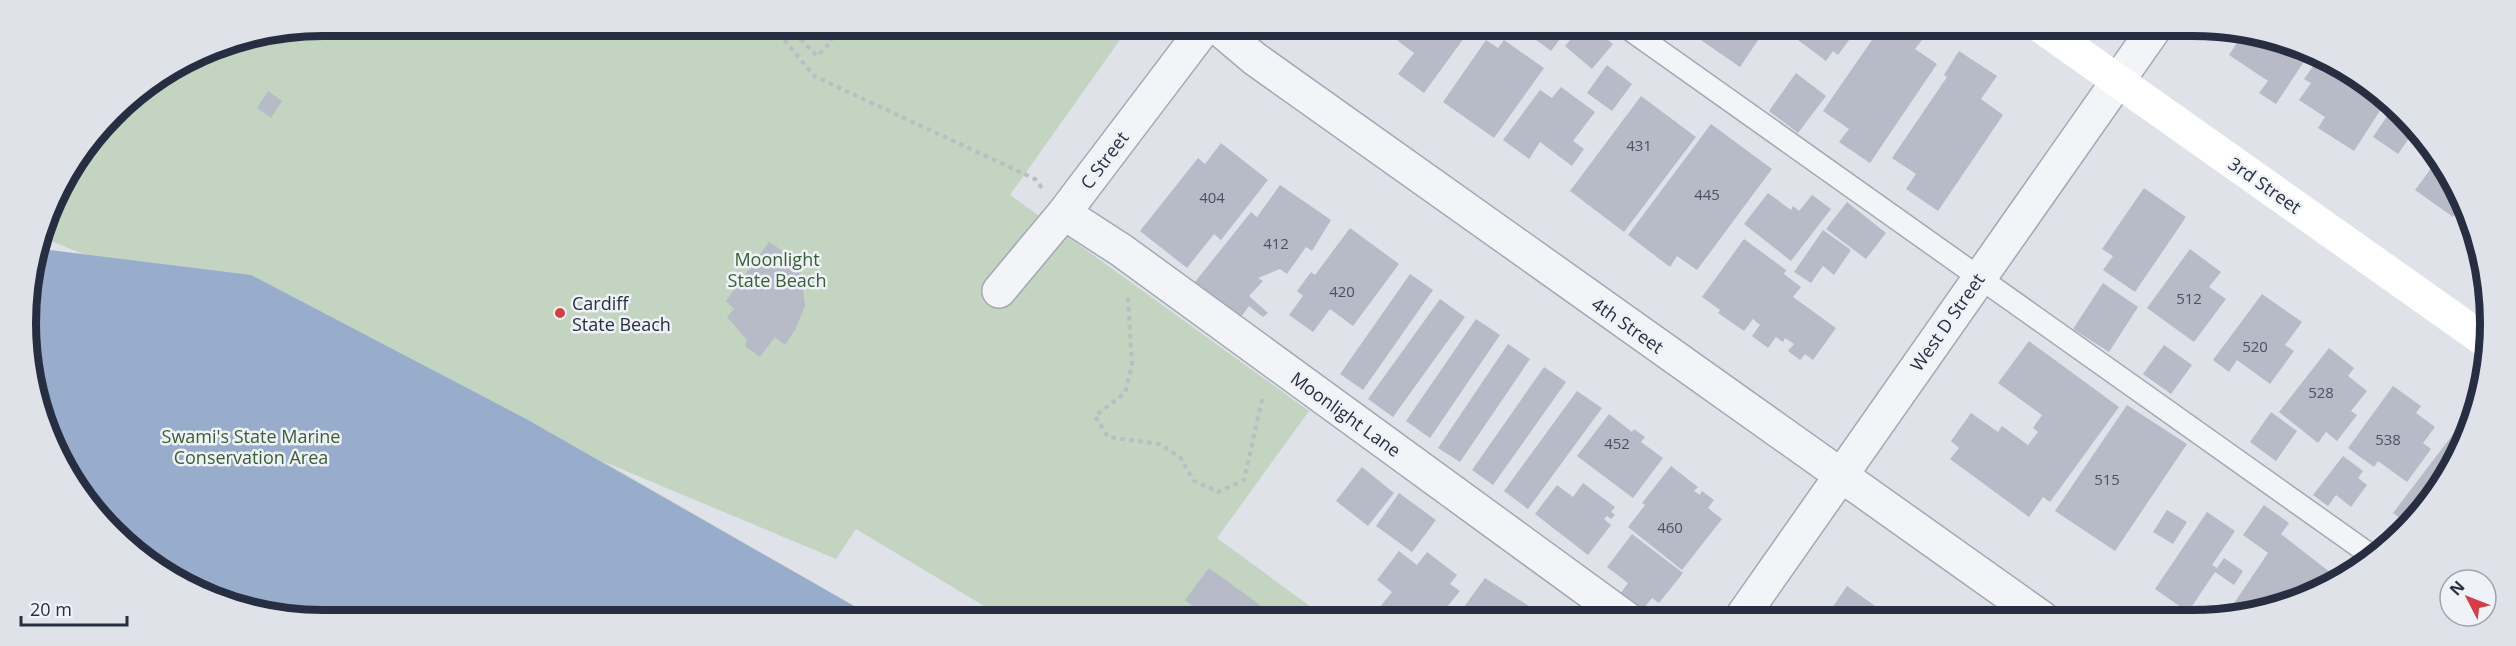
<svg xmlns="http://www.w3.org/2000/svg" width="2516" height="646" font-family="'Open Sans',sans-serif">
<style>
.green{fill:#c3d4c0}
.water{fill:#98accc}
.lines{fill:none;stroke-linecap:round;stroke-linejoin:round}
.stream{stroke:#98accc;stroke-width:10}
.building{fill:#b6bbc7}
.service-casing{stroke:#a4a8b4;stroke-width:24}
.minor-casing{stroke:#a4a8b4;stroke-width:36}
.tertiary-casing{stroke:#a4a8b4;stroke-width:36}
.path{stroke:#b9bdc4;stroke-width:4;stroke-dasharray:4.5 4.5;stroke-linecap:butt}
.service{stroke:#f2f4f7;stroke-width:21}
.minor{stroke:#f2f4f7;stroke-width:33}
.tertiary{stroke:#f2f4f7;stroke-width:33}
.secondary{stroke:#fff;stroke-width:33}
.poi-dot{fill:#d63d46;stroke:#eff2f7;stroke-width:2}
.labels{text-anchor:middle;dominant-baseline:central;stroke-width:5;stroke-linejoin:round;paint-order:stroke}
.number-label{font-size:15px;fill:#4b5163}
.street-label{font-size:18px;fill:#272e42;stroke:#eff2f7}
.park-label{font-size:18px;fill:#385e34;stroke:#eff2f7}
.poi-label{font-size:18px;fill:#272e42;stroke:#eff2f7;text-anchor:start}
.rim{fill:none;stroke:#272e42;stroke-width:8}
</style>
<rect width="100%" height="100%" fill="#dfe2e9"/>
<!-- green -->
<path class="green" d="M323,26L1129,27L1010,195L1309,411L1217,538L1326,618H1004L856,529L836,559L602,461L875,618H284L175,581L87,504L41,418L26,303L41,249L83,254L44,238L56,192L127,100L209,48Z"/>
<!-- water -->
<path class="water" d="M41,249L251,275L528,420L875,618H284L175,581L87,504L41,418L26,303Z"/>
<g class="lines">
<!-- stream -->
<path class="stream" d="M55,195L106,127"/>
</g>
<!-- building -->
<path class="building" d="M1408,27H1472L1424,93L1398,74L1414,53L1398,41Z
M1519,27H1569L1551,51Z
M1581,27H1592L1613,44L1592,69L1565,46Z
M1682,27H1767L1740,67Z
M1802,28H1858L1838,55L1833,51L1826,61L1798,40L1805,30Z
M1885,28H1904L1922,40L1915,49L1937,64L1870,163L1839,142L1849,129L1823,111L1874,37L1877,39Z
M2244,32L2309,54L2276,104L2259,93L2268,81L2229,55Z
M1486,40L1498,48L1504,40L1544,68L1494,138L1443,102Z
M1959,51L1997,76L1981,99L2003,115L1938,211L1906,189L1916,174L1892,158L1947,77L1944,75Z
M2319,58L2342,66L2385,103L2354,151L2318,128L2325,117L2299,100L2311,83L2304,79Z
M1607,65L1632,84L1612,111L1587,93Z
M1796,73L1826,96L1798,133L1769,111Z
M1561,87L1595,112L1573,141L1584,149L1572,166L1540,142L1529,159L1503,140L1540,90L1552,98Z
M268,91L282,101L271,118L257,108Z
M1641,96L1696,137L1624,232L1570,191Z
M2392,109L2427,140L2424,143L2412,134L2398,154L2373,137Z
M1711,124L1772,169L1697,270L1677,256L1670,267L1628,235Z
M1221,143L1268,180L1221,240L1214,234L1187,268L1140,231L1198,158L1205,164Z
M2438,159L2461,207L2453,217L2415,190Z
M1280,185L1331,220L1312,251L1306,247L1287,274L1280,269L1258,278L1263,281L1249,296L1268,313L1263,317L1249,306L1241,317L1195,282L1251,212L1257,217Z
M2144,188L2186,217L2135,292L2103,270L2113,256L2102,249Z
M1768,193L1791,210L1793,206L1799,211L1812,195L1831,209L1791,261L1744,224Z
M1847,202L1886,233L1866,259L1826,229Z
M1350,228L1399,264L1353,326L1330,309L1313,332L1289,315L1303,296L1297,291L1311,272L1315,275Z
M1823,230L1851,250L1834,275L1823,266L1811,283L1794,272Z
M1744,239L1786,270L1784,274L1801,287L1793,297L1836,328L1813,360L1805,354L1800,360L1788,351L1794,344L1785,338L1783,342L1776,337L1768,348L1752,336L1760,325L1753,319L1744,331L1718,313L1720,310L1702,297Z
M769,242L787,254L801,276L805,306L795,330L785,345L775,337L760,357L745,346L747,340L727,317L734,309L726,301Z
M2190,249L2221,272L2209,287L2226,299L2194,342L2147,308Z
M1410,274L1433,290L1363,390L1340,374Z
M2103,283L2138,307L2109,352L2073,329Z
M2262,294L2302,322L2285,345L2294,351L2270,384L2237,360L2229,372L2213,360Z
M1440,299L1465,317L1393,417L1368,399Z
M1476,319L1500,335L1430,438L1406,421Z
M2029,341L2119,407L2050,502L2043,497L2029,517L1950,459L1959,448L1951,441L1971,413L1998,432L2002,426L2028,445L2038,432L2033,428L2042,415L1998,383Z
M1508,344L1530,359L1460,462L1438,448Z
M2164,345L2192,365L2171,394L2143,374Z
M2329,348L2354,368L2348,376L2367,391L2351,411L2357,415L2337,441L2326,432L2318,443L2279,412Z
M1544,367L1566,382L1493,485L1472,470Z
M2393,386L2421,406L2416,413L2435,427L2423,443L2431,449L2407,482L2378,461L2374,467L2348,448Z
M1577,391L1602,408L1528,509L1504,491Z
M2127,405L2187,444L2115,551L2055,511Z
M2271,412L2297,431L2276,461L2250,442Z
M1609,414L1632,432L1634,429L1645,437L1641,442L1663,458L1633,498L1577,456Z
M2460,425L2467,431L2460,455L2409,525L2393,513Z
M2343,456L2363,471L2358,478L2367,485L2351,507L2336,495L2328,506L2313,495Z
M1671,466L1698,487L1694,491L1700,495L1702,491L1714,500L1708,508L1722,519L1682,570L1628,527L1645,505L1642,503Z
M1362,467L1394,493L1368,526L1336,501Z
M1583,483L1615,507L1611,512L1615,515L1611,519L1607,516L1604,519L1611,525L1588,555L1535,514L1557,485L1573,497Z
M1399,493L1436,520L1412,552L1376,526Z
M2264,505L2289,523L2281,534L2335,576L2324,590L2224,618L2268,553L2243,535Z
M2167,510L2187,522L2173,544L2153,532Z
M2207,512L2235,531L2212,565L2217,568L2224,558L2243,571L2234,585L2215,572L2188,612L2155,589Z
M1632,534L1683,573L1659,603L1652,598L1640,613L1618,597L1628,583L1607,567Z
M1399,551L1417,565L1427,552L1457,575L1450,584L1460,591L1438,618H1371L1392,592L1377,580Z
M1209,568L1275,616L1273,618H1210L1185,600Z
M1485,578L1540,613L1535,618H1456Z
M1847,586L1892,618H1825Z"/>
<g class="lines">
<defs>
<path id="service" d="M1626,27L2372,556"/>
<path id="minor" d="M1064,213L1121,250L1626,618
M999,291L1064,213L1205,27"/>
<path id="tertiary" d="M1217,27L1255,59L2042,618
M1741,618L2155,28"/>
</defs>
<!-- service casing -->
<use href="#service" class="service-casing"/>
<!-- minor casing -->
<use href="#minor" class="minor-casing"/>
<!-- tertiary casing -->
<use href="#tertiary" class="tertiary-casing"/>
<!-- path -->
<path class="path" d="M773,26L814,76L1035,179L1042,188
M788,26L817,56L832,41L829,26
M1128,298L1132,365L1125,393L1095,416L1108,437L1159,444L1180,457L1194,481L1218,492L1244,480L1263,395"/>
<!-- service -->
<use href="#service" class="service"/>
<!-- minor -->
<use href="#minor" class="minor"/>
<!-- tertiary -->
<use href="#tertiary" class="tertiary"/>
<!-- secondary -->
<path class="secondary" d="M2043,28L2487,342"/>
</g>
<!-- markers -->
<circle class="poi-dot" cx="560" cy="313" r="6"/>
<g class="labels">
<!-- number labels -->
<g class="number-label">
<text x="1639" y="145">431</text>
<text x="1707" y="194">445</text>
<text x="1212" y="197">404</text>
<text x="1276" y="243">412</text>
<text x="1342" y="291">420</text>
<text x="2189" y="298">512</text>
<text x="2255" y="346">520</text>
<text x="2321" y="392">528</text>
<text x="2388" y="439">538</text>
<text x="1617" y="443">452</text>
<text x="2107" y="479">515</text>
<text x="1670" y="527">460</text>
</g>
<!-- street labels -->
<g class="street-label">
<text transform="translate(1104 160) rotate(-53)">C Street</text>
<text transform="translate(2265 185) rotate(35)">3rd Street</text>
<text transform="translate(1947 322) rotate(-55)">West D Street</text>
<text transform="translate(1628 325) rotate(35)">4th Street</text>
<text transform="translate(1346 414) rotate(36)">Moonlight Lane</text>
</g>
<!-- park labels -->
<g class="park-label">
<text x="777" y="259">Moonlight<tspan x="777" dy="21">State Beach</tspan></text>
<text x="251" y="436">Swami's State Marine<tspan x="251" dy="21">Conservation Area</tspan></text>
</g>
<!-- poi labels -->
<g class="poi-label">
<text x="572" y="303">Cardiff<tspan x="572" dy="21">State Beach</tspan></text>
</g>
</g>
<!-- crop -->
<path d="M0 0H2516V646H0ZM323 36H2193A287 287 0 0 1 2480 323V323A287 287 0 0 1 2193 610H323A287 287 0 0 1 36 323V323A287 287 0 0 1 323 36Z" fill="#dfe2e9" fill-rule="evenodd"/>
<path class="rim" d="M323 36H2193A287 287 0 0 1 2480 323V323A287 287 0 0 1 2193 610H323A287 287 0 0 1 36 323V323A287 287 0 0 1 323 36Z"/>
<!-- north arrow -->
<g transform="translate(2468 598) rotate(312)"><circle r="28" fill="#eff2f7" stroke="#9fa4af" stroke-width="1.5"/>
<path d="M0-4.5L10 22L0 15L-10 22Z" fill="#d63d46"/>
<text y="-9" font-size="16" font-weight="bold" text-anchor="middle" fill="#272e42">N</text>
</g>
<!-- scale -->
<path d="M21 616v9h106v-9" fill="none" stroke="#272e42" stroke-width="3"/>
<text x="30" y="616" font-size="18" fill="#272e42" stroke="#eff2f7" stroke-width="4.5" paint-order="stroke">20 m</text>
</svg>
